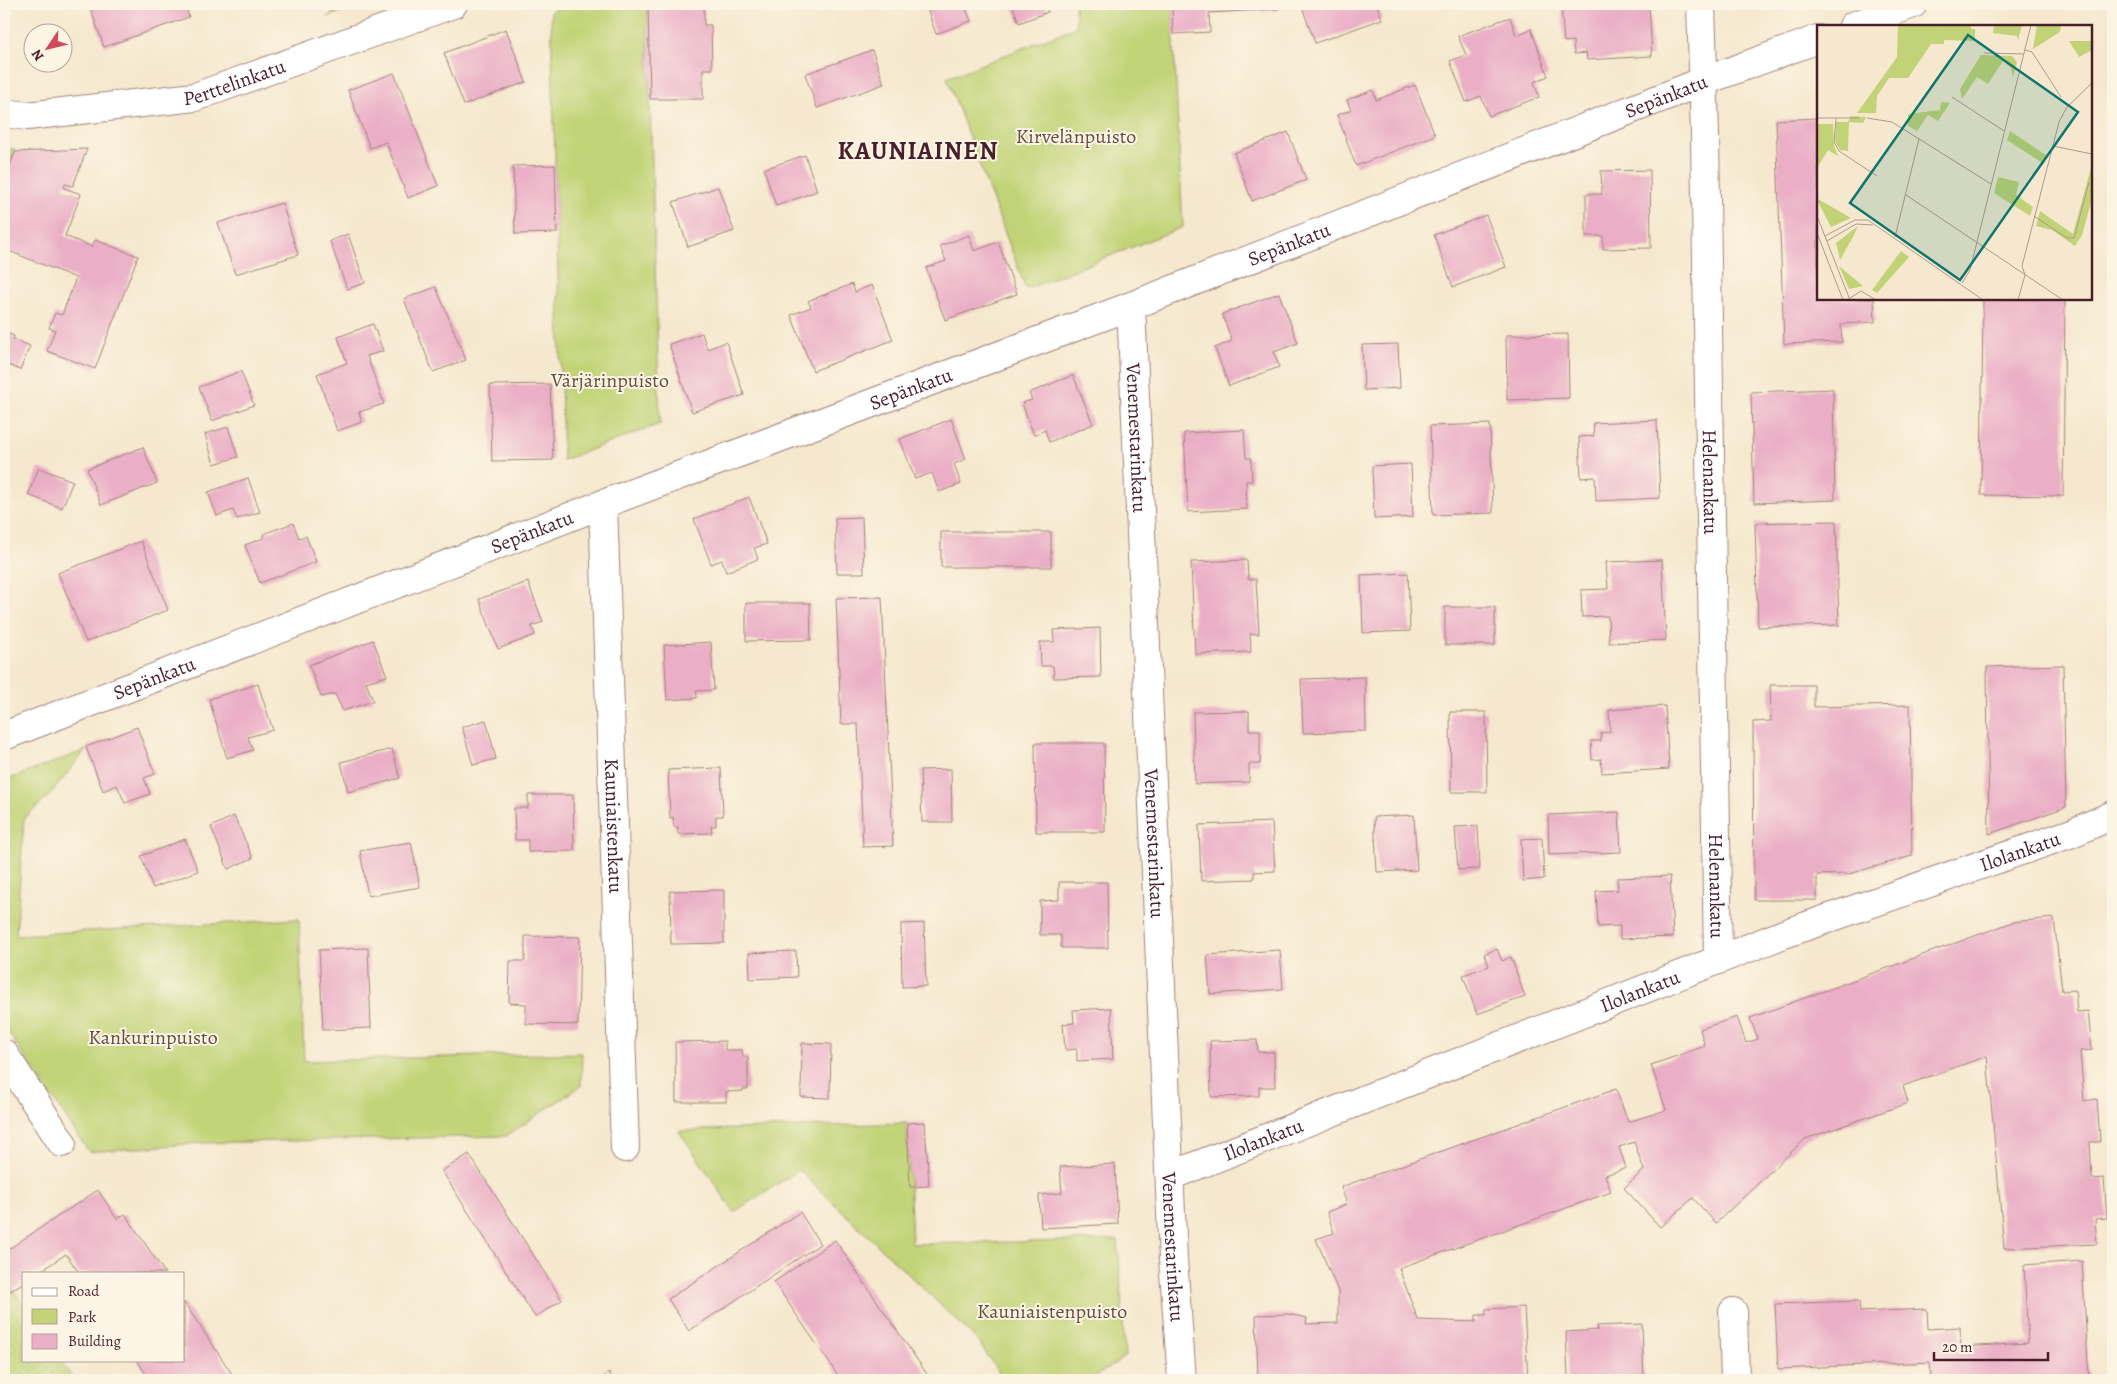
<svg xmlns="http://www.w3.org/2000/svg" width="2117" height="1384" font-family="Alegreya,serif">
<style>
.grass{fill:url(#grass-dots);stroke:#867950}
.park{fill:#c1d376;stroke:#867950}
.building{fill:#eaafc6}
.lines{fill:none;stroke-linecap:round;stroke-linejoin:round}
.minor-casing{stroke:#a0847c;stroke-width:30}
.minor{stroke:#fff;stroke-width:28}
.labels{text-anchor:middle;dominant-baseline:central;stroke-width:4;stroke-linejoin:round;paint-order:stroke}
.street-label{font-size:20px;fill:#4a1f2b;stroke:#fcf5e5}
.park-label{font-size:20px;fill:#684c3e;stroke:#fcf5e5}
.district-label{font-size:25px;font-weight:bold;letter-spacing:1px;fill:#4a1f2b;stroke:#fcf5e5}
.inset-road{fill:none;stroke:#b1988d;stroke-width:1}
.view{fill:#0f766e;fill-opacity:0.15;stroke:#0f766e;stroke-width:2.5}
.inset-edge{fill:none;stroke:#4a1f2b;stroke-width:2.5}
</style>
<defs>
<pattern id="grass-dots" width="8" height="8" patternUnits="userSpaceOnUse" patternTransform="scale(1.25)"><rect width="8" height="8" fill="#c1d376"/><path d="M2 2h.1M6 6h.1" fill="none" stroke="#a7b566" stroke-width="1.8" stroke-linecap="round"/></pattern>
</defs>
<rect width="100%" height="100%" fill="#fcf5e5"/>
<filter id="ink" filterUnits="userSpaceOnUse"><feTurbulence type="fractalNoise" baseFrequency=".02" numOctaves="2"/><feDisplacementMap in="SourceGraphic" scale="10" xChannelSelector="R" yChannelSelector="G"/><feConvolveMatrix kernelMatrix="1 2 1 2 8 2 1 2 1" color-interpolation-filters="sRGB"/></filter>
<filter id="wash" filterUnits="userSpaceOnUse"><feTurbulence type="fractalNoise" baseFrequency=".0096" numOctaves="4" result="noise"/><feDisplacementMap in="SourceGraphic" scale="20" xChannelSelector="R" yChannelSelector="G"/><feGaussianBlur stdDeviation="1.12" result="paint"/><feColorMatrix in="noise" values="0 0 0 0 0 0 0 0 0 0 0 0 0 0 0 0 0 1.4 0 .05"/><feComposite in="paint" operator="in"/></filter>
<g filter="url(#wash)">
<rect width="100%" height="100%" fill="#f5e8ce"/>
<!-- grass -->
<path class="grass" d="M13,1289L24,1306V1360H60L74,1380H4V1295Z"/>
<!-- park -->
<path class="park" d="M344,4H360L328,17Z
M571,4H647L660,424L563,460L551,11Z
M1075,4H1172L1183,227L1026,289L947,78L1076,27Z
M4,148L15,149L4,182Z
M86,750L48,797L24,818L16,935L299,919L304,1061L582,1053L581,1086L506,1136L201,1143L89,1152L4,1026V781Z
M907,1123L912,1244L1118,1240L1125,1357L1090,1380H1004L976,1339L799,1170L734,1212L679,1131Z"/>
<g id="blocks">
<!-- building -->
<path class="building" d="M89,4H185L189,17L104,47Z
M648,4H704V25H711L712,69H703V99H650Z
M938,4H964L971,21L936,34L927,8Z
M1012,4H1045L1048,12L1019,23Z
M1172,4H1279V9L1209,13L1210,32L1173,34Z
M1301,4H1377L1382,19L1315,43Z
M1561,4H1649L1652,56L1587,60L1586,53L1574,54L1573,41L1564,42Z
M1510,17L1516,35L1531,29L1548,76L1534,82L1539,97L1489,116L1481,96L1466,102L1450,61L1466,55L1458,36Z
M506,29L526,82L464,105L444,53Z
M872,50L884,84L817,108L805,74Z
M394,73L438,186L408,198L386,142L370,148L348,90Z
M1415,85L1435,135L1356,166L1337,115L1351,110L1347,100L1373,90L1376,100Z
M1818,118V299H1874L1875,322L1841,324L1842,342L1784,344L1776,120Z
M1288,132L1306,180L1252,201L1234,153Z
M87,149L73,186L65,184L64,188L81,194L65,236L92,247L95,240L138,256L95,369L47,351L55,330L49,328L55,313L62,315L76,278L4,249V182L15,152Z
M805,155L817,191L776,206L764,169Z
M555,165L557,233L515,234L513,166Z
M1650,170L1651,248L1603,249V236H1586V194H1602L1601,171Z
M718,187L734,231L688,247L673,202Z
M282,203L298,255L235,274L218,223Z
M1486,215L1506,267L1453,287L1434,235Z
M348,234L365,283L347,289L330,241Z
M969,235L974,251L998,242L1017,294L945,320L926,268L946,261L940,246Z
M852,284L855,292L872,285L893,340L813,371L791,315L811,307L808,301Z
M436,287L466,360L433,372L404,299Z
M1279,293L1298,343L1274,352L1279,367L1229,386L1215,348L1232,341L1222,314Z
M1983,299H2065L2063,496L1981,495Z
M373,324L383,351L367,356L384,404L359,412L362,422L337,431L317,374L347,363L338,337Z
M4,332L14,336L13,339L30,346L20,370L6,364L4,369Z
M702,333L707,349L726,342L744,395L692,412L669,344Z
M1568,334L1569,398L1507,400L1506,335Z
M1398,344L1400,388L1364,390L1362,345Z
M241,371L254,405L212,421L199,387Z
M1073,375L1093,424L1049,442L1045,430L1034,435L1022,403L1032,400L1029,393Z
M550,384L553,460L492,461L490,385Z
M1833,389L1835,500L1754,503L1751,392Z
M951,419L966,459L954,464L961,484L939,492L932,473L915,479L900,439Z
M1657,420L1660,498L1596,501L1595,477L1581,478L1579,437L1594,436L1593,423Z
M1490,424L1493,513L1433,515L1430,426Z
M228,427L238,457L214,464L205,434Z
M1244,430L1246,458H1251L1252,481H1246L1247,509L1188,512L1184,433Z
M143,447L157,483L101,505L87,469Z
M1411,464L1413,517L1374,519L1372,466Z
M39,468L73,481L62,508L28,495Z
M248,478L260,512L237,519L233,510L217,516L208,492Z
M749,497L767,544L754,548L758,559L726,572L722,560L711,564L694,519Z
M862,517L864,573H837L835,518Z
M1836,521L1839,625L1758,627L1755,523Z
M293,523L299,538L306,536L316,562L260,583L245,545L264,538L263,534Z
M941,532H1051V567H941Z
M141,541L168,610L86,642L58,573Z
M1247,560L1248,579H1256L1259,634H1250L1251,652L1195,654L1191,562Z
M1662,560L1666,640L1609,643L1608,616L1582,617L1581,590L1608,589L1606,562Z
M1408,573L1410,631L1363,633L1361,575Z
M528,582L543,622L532,626L535,635L498,649L479,599Z
M882,597L893,846L863,847L858,724H841L836,598Z
M746,603H810L811,640L746,641Z
M1445,607H1495V645H1445Z
M1100,628L1101,677L1054,678L1053,666H1041L1040,642H1054L1053,630Z
M373,640L387,676L366,682L373,701L343,711L335,694L321,697L309,665Z
M711,642L714,690L696,691L697,698L667,700L664,645Z
M2063,665L2066,807L1989,834L1987,667Z
M1365,677L1366,731L1303,733L1301,679Z
M258,684L273,730L248,737L253,750L227,758L209,699Z
M1770,685H1814V707L1910,705L1912,856L1849,874L1817,875V900H1754L1753,722L1771,721Z
M1665,706L1669,769L1602,773L1601,759L1592,760L1591,741H1601V733L1610,732L1609,710Z
M1249,711V730H1260V764H1249V782L1195,784L1193,712Z
M1450,712H1486L1487,792H1451Z
M486,720L496,759L473,765L462,727Z
M137,727L155,774L144,778L150,794L125,803L117,785L103,791L86,747Z
M1035,743H1104L1105,832H1036Z
M392,749L400,778L348,792L341,762Z
M721,768L723,816H716V826H711L712,833L678,834V827H674L673,817L670,818L668,770Z
M951,769L952,822H922L920,770Z
M528,795H573L574,851L528,852V840H515L514,808H528Z
M1619,812L1621,852L1549,855L1548,815Z
M1414,815L1417,870L1377,872L1374,817Z
M234,816L253,858L228,869L211,827Z
M1272,822L1275,871L1254,872V879L1201,881L1199,825Z
M1478,826L1480,869L1458,870L1455,827Z
M1542,838L1544,879L1523,881L1521,839Z
M185,839L198,871L153,888L141,856Z
M411,842L420,887L368,896L360,851Z
M1670,876L1673,937L1620,939V926L1598,927L1596,891L1618,890L1617,878Z
M1059,882H1107L1108,948H1061V935H1040V901L1059,900Z
M724,890V943L671,944L670,891Z
M2054,918L2062,991L2075,990L2077,1012L2088,1011L2092,1050L2080,1051L2084,1101L2097,1099L2100,1142H2090L2092,1179L2104,1178L2107,1218L2095,1219L2097,1244L2004,1248L1987,1056L1903,1086L1908,1103L1805,1139L1716,1223L1693,1198L1660,1227L1624,1188L1644,1170L1634,1142L1619,1147L1626,1168L1605,1175L1611,1192L1399,1268L1418,1320L1476,1322V1315H1486V1309L1524,1307L1528,1380H1258L1256,1315L1288,1314L1307,1318L1306,1324L1338,1323V1291L1316,1239L1334,1233L1327,1212L1347,1204L1341,1187L1616,1089L1628,1122L1666,1110L1651,1065L1705,1046L1700,1029L1737,1017L1746,1043L1758,1039L1750,1018L2013,922Z
M924,923L926,986L902,987L901,924Z
M525,936L580,937L578,1025L526,1024V1004L509,1003L510,961H525Z
M368,948L371,1028L323,1030L319,950Z
M1497,949L1502,961L1511,957L1525,997L1477,1014L1463,975L1489,966L1484,954Z
M1280,950L1283,989L1210,994L1207,955Z
M796,951L797,977L750,979L749,953Z
M1111,1008L1113,1059L1077,1061V1049L1065,1050L1063,1024L1074,1023L1073,1010Z
M1257,1040L1258,1052H1274L1275,1087H1259V1096L1211,1097L1210,1041Z
M725,1041V1050H742L743,1057H748V1089H743V1091L726,1092V1102H676L675,1042Z
M802,1043L831,1044L830,1098L801,1097Z
M925,1122L929,1186L910,1187L907,1123Z
M469,1154L562,1300L535,1317L442,1171Z
M1115,1164L1118,1224L1041,1228L1039,1195L1062,1193L1060,1167Z
M98,1190L117,1219L125,1214L165,1273H79L66,1254L38,1273H24V1282L4,1295V1252Z
M800,1212L820,1244L689,1331L668,1299Z
M835,1240L931,1380H841L774,1282Z
M2082,1261L2089,1380H1931L1930,1362L1778,1369L1775,1304L1859,1301L1860,1312L1927,1309L1928,1329L1960,1327L1961,1347L2028,1343L2024,1265Z
M184,1302L236,1380H150L137,1360H184Z
M1642,1324L1644,1380H1558V1379L1568,1378L1566,1332L1598,1330L1597,1326Z
M609,1373L614,1380H599Z"/>
</g>
</g>
<g filter="url(#ink)">
<use href="#blocks" fill-opacity="0" stroke="#a0847c" stroke-width="1"/>
<g class="lines">
<defs>
<g id="minor">
<path id="s1" d="M1701,4L1705,136L1718,960"/>
<path d="M1853,26L1913,4"/>
<path id="s2" d="M4,113L27,116L195,97L453,4"/>
<path id="s3" d="M1131,306L1173,1259L1182,1380"/>
<path id="s4" d="M603,504L625,1148"/>
<path id="s5" d="M4,736L603,504L1131,306L1704,81L1818,39"/>
<path d="M4,1054L62,1143"/>
<path id="s6" d="M1170,1176L1784,934L2072,833L2113,815"/>
<path d="M1733,1312L1735,1380"/>
</g>
</defs>
<!-- minor casing -->
<use href="#minor" class="minor-casing"/>
<!-- minor -->
<use href="#minor" class="minor"/>
</g>
</g>
<g class="labels">
<!-- street labels -->
<g class="street-label">
<text stroke="none"><textPath href="#s2" startOffset="234">Perttelinkatu</textPath></text>
<text stroke="none"><textPath href="#s5" startOffset="1781">Sepänkatu</textPath></text>
<text stroke="none"><textPath href="#s5" startOffset="1376">Sepänkatu</textPath></text>
<text stroke="none"><textPath href="#s5" startOffset="971">Sepänkatu</textPath></text>
<text stroke="none"><textPath href="#s3" startOffset="132">Venemestarinkatu</textPath></text>
<text stroke="none"><textPath href="#s1" startOffset="478">Helenankatu</textPath></text>
<text stroke="none"><textPath href="#s5" startOffset="566">Sepänkatu</textPath></text>
<text stroke="none"><textPath href="#s5" startOffset="161">Sepänkatu</textPath></text>
<text stroke="none"><textPath href="#s4" startOffset="322">Kauniaistenkatu</textPath></text>
<text stroke="none"><textPath href="#s3" startOffset="538">Venemestarinkatu</textPath></text>
<text stroke="none"><textPath href="#s6" startOffset="910">Ilolankatu</textPath></text>
<text stroke="none"><textPath href="#s1" startOffset="882">Helenankatu</textPath></text>
<text stroke="none"><textPath href="#s6" startOffset="505">Ilolankatu</textPath></text>
<text stroke="none"><textPath href="#s6" startOffset="100">Ilolankatu</textPath></text>
<text stroke="none"><textPath href="#s3" startOffset="942">Venemestarinkatu</textPath></text>
</g>
<!-- park labels -->
<g class="park-label">
<text x="1076" y="136">Kirvelänpuisto</text>
<text x="610" y="380">Värjärinpuisto</text>
<text x="153" y="1037">Kankurinpuisto</text>
<text x="1052" y="1311">Kauniaistenpuisto</text>
</g>
<!-- district labels -->
<g class="district-label">
<text x="918" y="151">KAUNIAINEN</text>
</g>
</g>
<!-- overview -->
<g transform="translate(1817 25)">
<rect width="275" height="275" fill="#f5e8ce"/>
<path d="M127,0H154V4H158V16L127,15V19H114ZM177,0H205L201,15L200,11L176,8Z" fill="#c1d376"/>
<path d="M81,0H127L91,53H72L60,71L59,88H40L80,32ZM220,0H244L243,7L216,24ZM252,16H275V25L262,32ZM164,30L195,31L200,37L196,52L194,43L186,36L171,59L160,52L145,74L143,64ZM124,77L133,78L121,96L111,90L100,106L91,101V89L123,85ZM34,91L49,92L46,98L32,97L31,126L23,125L18,117L19,97H31ZM0,99H16L17,121L21,131L11,125L0,143ZM193,106L229,130L227,139L190,115ZM275,139V174L265,210L258,221L235,205L219,201L223,186L256,209ZM181,152L202,157L199,170L216,182L213,191L177,168ZM0,169L1,174L34,193L14,202L0,175ZM41,201L37,210L23,235L19,218ZM84,226L92,232L60,268L55,265ZM22,241L46,261L32,264Z" fill="#c1d376"/>
<path class="inset-road" d="M208,25L215,27L244,72M167,28L206,29M135,72L187,106M0,93H42M50,93L75,97L174,159M19,94L17,117L22,126L60,151M236,121L275,129M89,170L246,275M0,191L33,275M217,191L250,213H257L272,157M0,208L26,275M8,211L38,195H51L166,275M78,212L102,114M10,216L39,199L56,200M145,258L153,245L214,0M30,275L44,266L59,275M201,275L208,250L205,241L242,97L250,82L275,58"/>
<path class="view" d="M151,10L261,87L143,255L33,178Z"/>
<rect width="275" height="275" class="inset-edge"/>
</g>
<!-- margin -->
<rect width="2117" height="1384" fill="none" stroke="#fcf5e5" stroke-width="20"/>
<!-- legend -->
<rect x="22" y="1272" width="162" height="90" fill="#fcf5e5" stroke="#b59f9b"/>
<rect x="32" y="1288" width="25" height="8" fill="#ffffff" stroke="#b59f9b"/>
<text x="68" y="1296" font-size="15" fill="#4a1f2b">Road</text>
<rect x="32" y="1309" width="25" height="15" fill="#c1d376" stroke="#b59f9b"/>
<text x="68" y="1322" font-size="15" fill="#4a1f2b">Park</text>
<rect x="32" y="1334" width="25" height="15" fill="#eaafc6" stroke="#b59f9b"/>
<text x="68" y="1346" font-size="15" fill="#4a1f2b">Building</text>
<!-- north arrow -->
<g transform="translate(48 48) rotate(235)"><circle r="24" fill="#fcf5e5" stroke="#b59f9b"/>
<path d="M0-4L9 19L0 12L-9 19Z" fill="#d1495b"/>
<text y="-8" font-size="14" font-weight="bold" text-anchor="middle" fill="#4a1f2b">N</text>
</g>
<!-- scale -->
<path d="M1934 1352v8h114v-8" fill="none" stroke="#4a1f2b" stroke-width="2.5"/>
<text x="1942" y="1352" font-size="15" fill="#4a1f2b" stroke="#fcf5e5" stroke-width="4" paint-order="stroke">20 m</text>
</svg>
